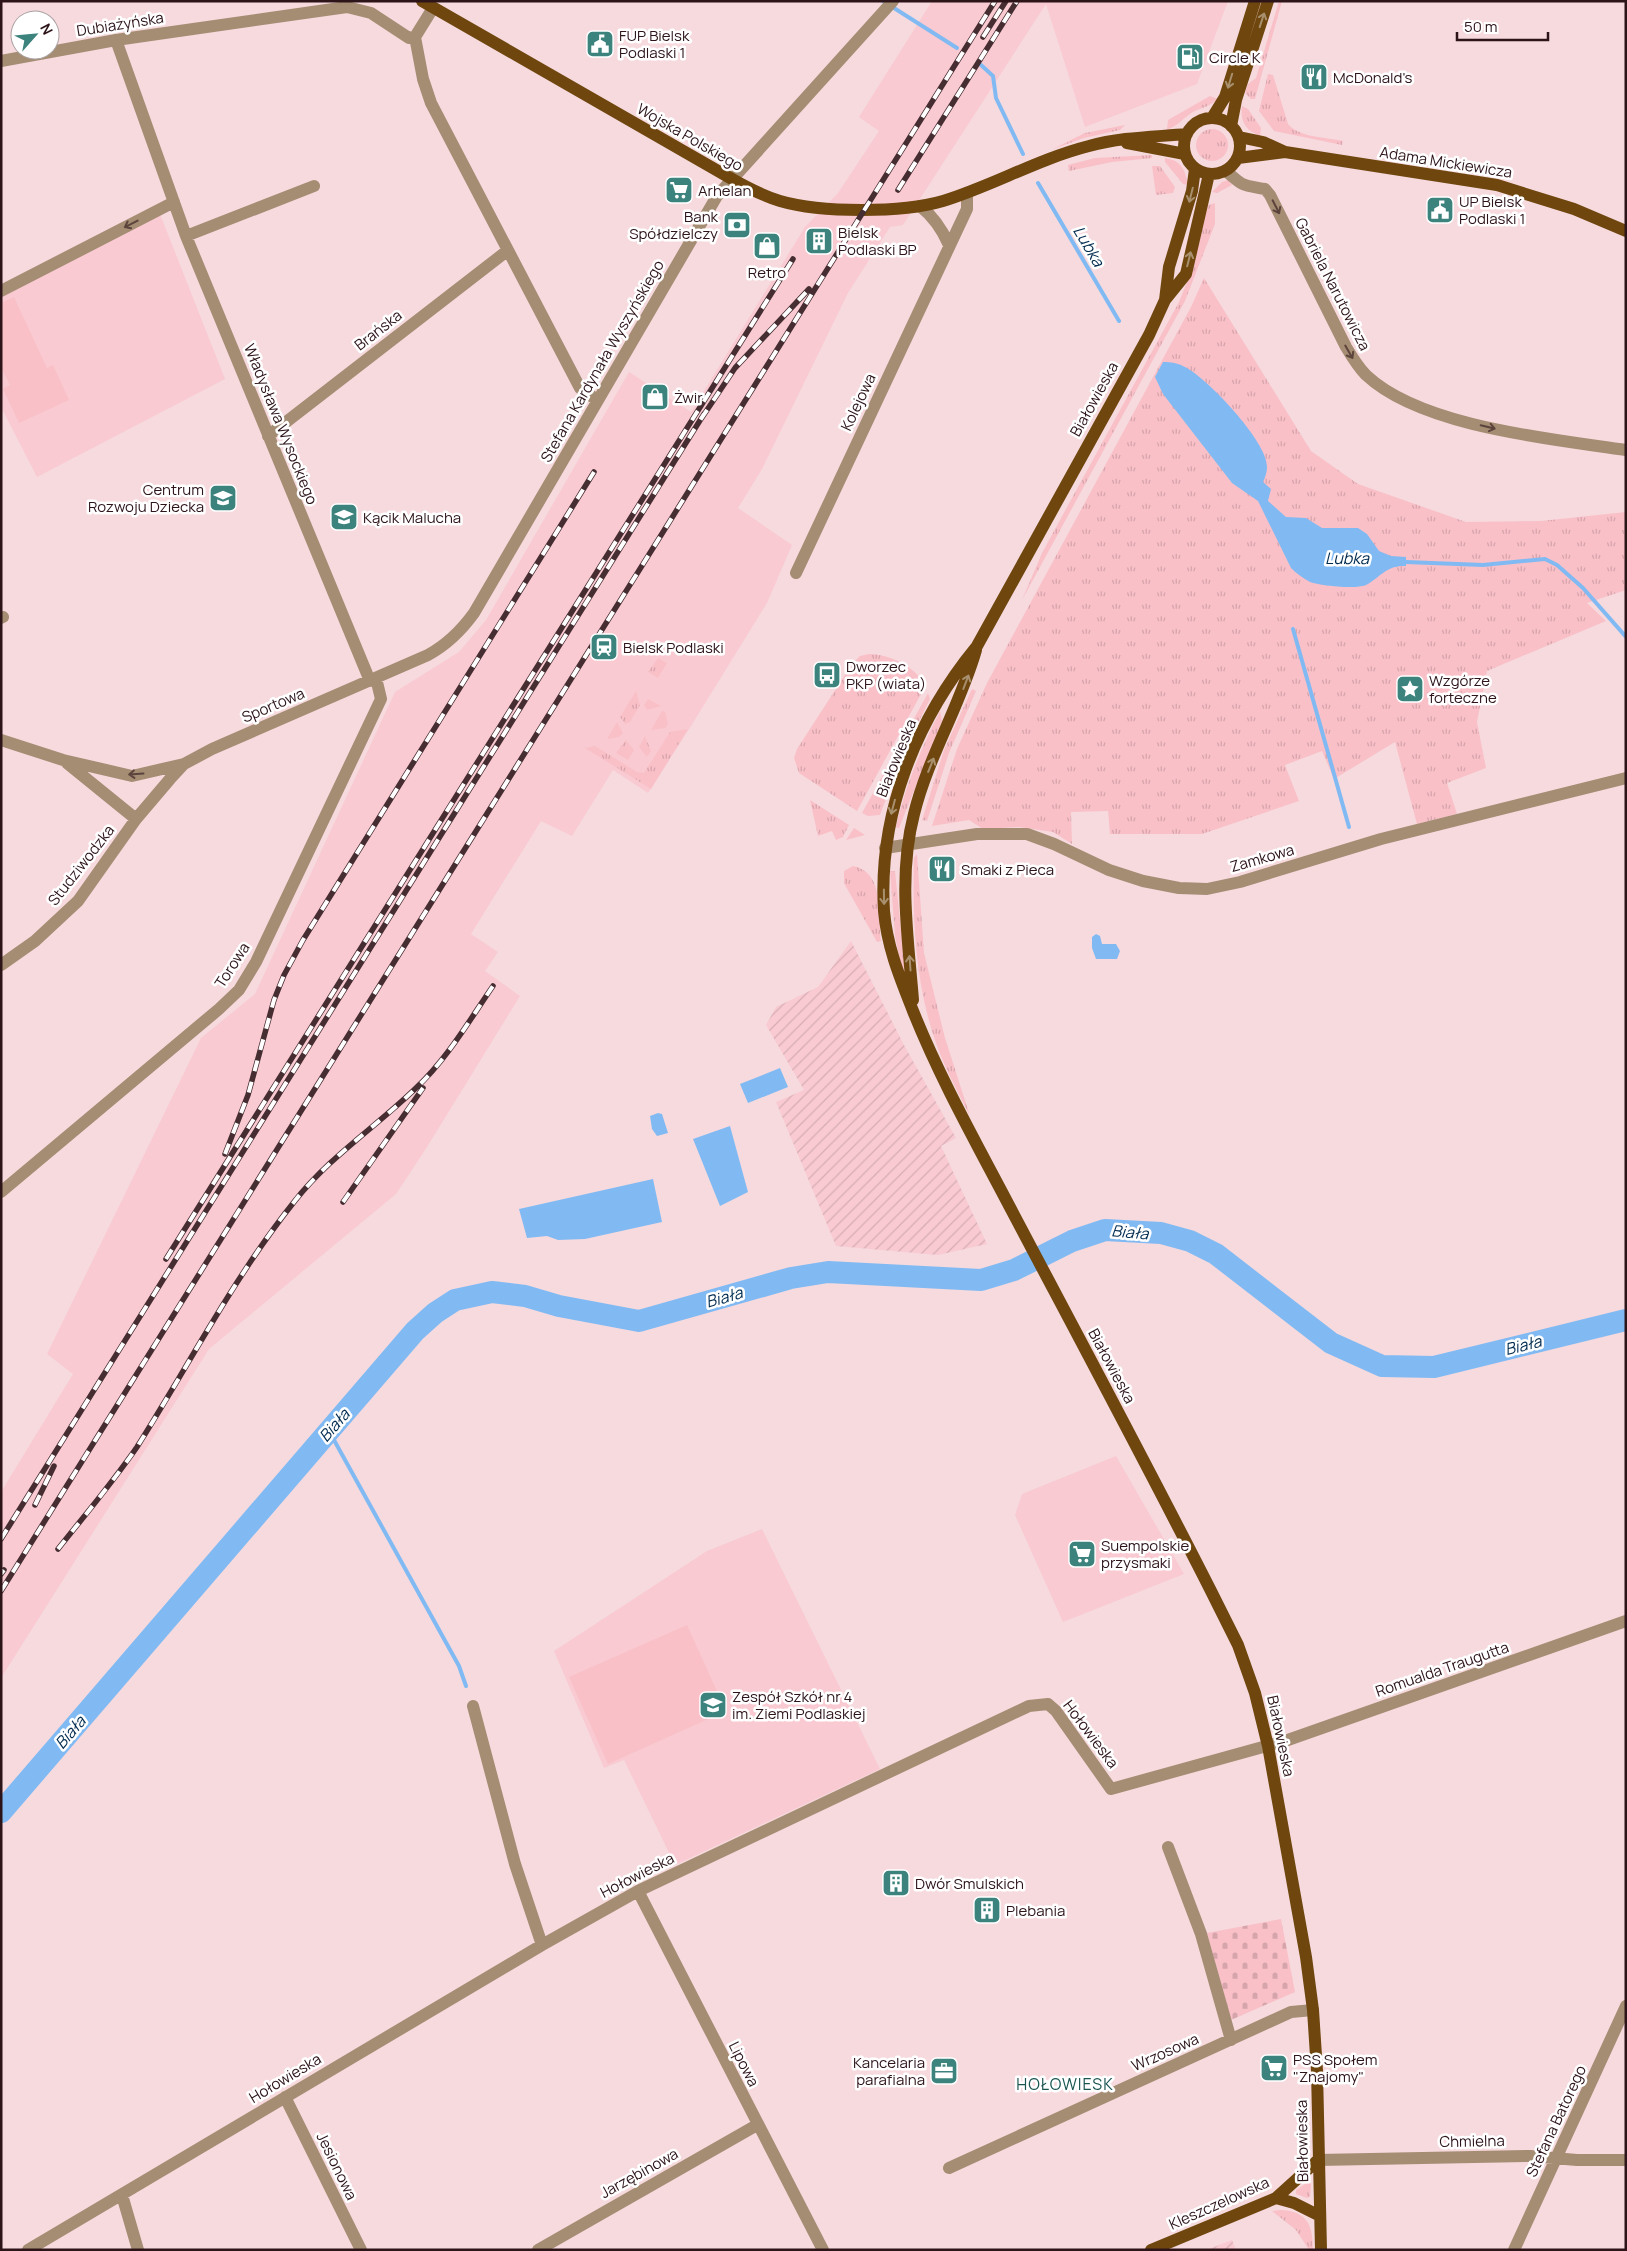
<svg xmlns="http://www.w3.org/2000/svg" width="1627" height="2251" font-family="Manrope,sans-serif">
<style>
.built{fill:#f9cad1}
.industrial{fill:url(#industrial-furrows)}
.grass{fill:url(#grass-tufts)}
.cemetery{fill:url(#cemetery-stones)}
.pitch{fill:#f9c0c8}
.water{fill:#81baf3}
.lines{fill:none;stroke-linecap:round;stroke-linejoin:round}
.stream{stroke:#81baf3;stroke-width:4}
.river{stroke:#81baf3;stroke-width:22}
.minor{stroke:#a48d73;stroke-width:12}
.major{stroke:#6e460e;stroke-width:12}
.rail-casing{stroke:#452d31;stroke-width:5.5}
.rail{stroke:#fff;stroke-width:4;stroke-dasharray:11;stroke-linecap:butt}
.oneway{stroke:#a8906e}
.oneway2{stroke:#5c443d}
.labels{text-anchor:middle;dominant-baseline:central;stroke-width:5;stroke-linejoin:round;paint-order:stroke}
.street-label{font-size:15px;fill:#2c1419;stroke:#fff}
.poi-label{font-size:15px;fill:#2c1419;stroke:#fff;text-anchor:start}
.water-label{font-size:16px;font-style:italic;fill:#002b4f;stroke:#fff}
.neighbourhood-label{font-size:16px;letter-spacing:1px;fill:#1a5551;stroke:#fff}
</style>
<defs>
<pattern id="industrial-furrows" width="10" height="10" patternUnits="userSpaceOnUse" patternTransform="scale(1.25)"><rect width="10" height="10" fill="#f9cad1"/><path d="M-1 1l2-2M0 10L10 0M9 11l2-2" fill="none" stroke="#d6adb3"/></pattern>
<pattern id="grass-tufts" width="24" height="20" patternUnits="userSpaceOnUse" patternTransform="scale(1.25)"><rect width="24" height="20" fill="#f9c0c8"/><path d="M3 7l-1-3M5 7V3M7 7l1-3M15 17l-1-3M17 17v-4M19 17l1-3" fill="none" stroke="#d6a4ab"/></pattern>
<pattern id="cemetery-stones" width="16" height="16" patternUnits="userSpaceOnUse" patternTransform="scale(1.25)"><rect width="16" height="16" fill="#f9c0c8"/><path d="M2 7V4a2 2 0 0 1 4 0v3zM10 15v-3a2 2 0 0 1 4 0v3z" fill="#d6a4ab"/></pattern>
</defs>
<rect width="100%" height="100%" fill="#f6dade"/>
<!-- built -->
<path class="built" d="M932,1H1228L1197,84L1085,127L1046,4L903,225L890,227L848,293L762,469L738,508L792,545L767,603L691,726L648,793L613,770L572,836L541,821L471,934L498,952L485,971L520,996L427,1147L396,1194L209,1349L1,1678V1492L73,1374L47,1354L201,1038L255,994L395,692L459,652L486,620L629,372L691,412L805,227L838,193L879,131L859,117Z
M160,214L225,379L37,477L1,407V295Z
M1116,1456L1184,1574L1063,1622L1015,1515L1022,1494Z
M762,1529L880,1769L675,1865L624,1760L604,1768L554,1651L707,1551Z"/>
<!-- industrial -->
<path class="industrial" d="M851,941L904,1045L956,1138L941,1146L987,1244L938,1255L836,1246L776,1102L804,1090L766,1025L776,1007L818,987Z
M1232,2240L1236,2250H1206Z"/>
<!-- grass -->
<path class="grass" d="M1279,1H1282L1255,99H1251L1245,93L1248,84L1256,78Z
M1268,74L1273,75L1288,124C1300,138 1326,137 1343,141L1342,145L1274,131L1259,111Z
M1210,96L1218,99C1208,107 1204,107 1193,112C1183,118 1179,125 1167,130L1168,120Z
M1242,106L1248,109L1261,128L1260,136C1245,130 1240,121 1242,106Z
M1125,125L1120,130L1084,138L1053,149L1085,133Z
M1196 145a16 16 0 1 1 32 0a16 16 0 1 1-32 0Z
M1152,155V158L1112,162L1069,171L1068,165L1095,158Z
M1165,158C1181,160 1186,171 1188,185L1183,184L1165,162Z
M1152,166H1160L1175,187L1173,193L1156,195Z
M1228,180L1232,185L1217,193L1212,192L1222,182Z
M1215,203V224L1185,301L1022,600L1042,553L1179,302L1191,272L1208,205Z
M1204,278L1311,451L1358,484L1466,522L1541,521L1626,512V590L1587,603L1606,621L1487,671L1477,722L1486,768L1447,783L1457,814L1417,824L1395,742L1334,779L1322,751L1285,765L1299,801L1202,834H1110L1108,811L1071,812L1072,844L1053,832L1019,827L983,829L969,820L932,826L957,749L987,683L1191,307Z
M869,654C892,655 913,666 926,685L857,811L799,773L794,758L797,749L852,664L860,656Z
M658,658L667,663L658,678L648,672Z
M972,689L976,691L949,753L927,821L922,820L944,750Z
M636,691L640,705L630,722L625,724L620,717Z
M928,693L930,699L902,756L880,815L868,816L862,813Z
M648,699L661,706L647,710L644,705Z
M662,711L665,712L668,724L665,728L651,730Z
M940,711L942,721L899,828L896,827C905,786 921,749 940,711Z
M617,722L623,733L619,737L607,739Z
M688,729L651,789L585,748L595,746L637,772L644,773L670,732Z
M645,736L651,751L647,757L639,747Z
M626,740L634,750L628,760L616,753Z
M810,800L849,825L843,837L836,840L832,831L818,836Z
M854,828L865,835L846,840Z
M917,854L924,953L945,1038L970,1116C961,1098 951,1080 943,1061C916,998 912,926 914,858Z
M853,866C885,872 878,916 881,941L877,942L844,883V871Z
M890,871H895L906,980H904L895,936Z
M1308,2182L1311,2184L1310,2197L1307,2198L1296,2194V2190Z
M1280,2210C1308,2211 1313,2226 1313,2250H1309L1296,2230L1272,2211Z"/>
<!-- cemetery -->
<path class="cemetery" d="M1281,1919L1295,1992L1231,2020L1207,1933Z"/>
<!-- pitch -->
<path class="pitch" d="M14,297L47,368L53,365L69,400L19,423L3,389L10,385L1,367V303Z
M687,1625L726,1711L608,1764L569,1677Z"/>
<!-- water -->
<path class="water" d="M1163,362C1171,362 1178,363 1185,367C1207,378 1268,442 1267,467C1267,472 1265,478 1263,482L1271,489L1268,501L1286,517L1306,518L1322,528H1358L1367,534L1379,551L1391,556L1406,557V566C1388,565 1382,575 1368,584C1359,590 1321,586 1310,582C1303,578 1297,574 1291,568L1258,501L1232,483L1163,394L1155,377Z
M1096,934L1100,936L1102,944H1116L1120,951L1117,959H1096L1092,948V937Z
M780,1068L788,1087L748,1103L740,1084Z
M658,1113L662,1114L668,1133L657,1136L652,1129L650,1116Z
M730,1126L748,1192L720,1206L693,1139Z
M653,1179L662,1222L585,1239L558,1240L547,1236L527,1238L519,1209Z"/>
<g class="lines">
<!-- stream -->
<path class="stream" d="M883,1L957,48
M981,65L993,76L996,98L1023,154
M1038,183L1119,321
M1406,562L1483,565L1545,559L1557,565L1583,588L1626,637
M1293,629L1349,827
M329,1431L459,1666L466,1686"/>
<!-- river -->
<path class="river" d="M1,1812L415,1331L435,1313L455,1300L492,1292L525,1296L559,1306L639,1321L791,1278L828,1272L981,1280L1014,1270L1072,1241L1105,1230L1161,1233L1190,1241L1216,1254L1331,1343L1382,1366L1434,1367L1626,1320"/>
<!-- minor -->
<path class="minor" d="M433,8L415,37L423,79L431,103L580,388L597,400
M116,40L186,236L370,681
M1,61L116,40L347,7L371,13L409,38L415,37
M1226,171C1244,187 1242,185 1265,189L1270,195L1346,347C1352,357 1358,367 1366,375C1421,427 1552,439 1626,450
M920,206C934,217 942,229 949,245
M186,236L314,186
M1,291L174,202
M268,436L507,251
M796,573L967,209V193
M1,618L3,617
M1,740L63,760L132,776L184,764
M67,763L136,819
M885,848L977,834H1027L1054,844L1109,870L1143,881L1179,888L1207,889L1240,882L1381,839L1626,778
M1,965L35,941L78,901L136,819L170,779L184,764L212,749L428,655C448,644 461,631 474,613L717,196L893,1
M1,1192L219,1009L239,990L256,962L381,699L376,678
M473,1706L515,1864L542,1945
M1168,1847L1201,1934L1231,2040
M638,1891L823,2250
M285,2097L361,2250
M1318,2160L1530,2156L1577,2160H1626
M949,2168L1291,2012L1313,2010
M122,2195L138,2250
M28,2250L542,1945L638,1891L1029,1706L1048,1704L1056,1711L1111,1789L1285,1741L1626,1621
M538,2250L757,2125
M1514,2250L1626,2006"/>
<!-- major -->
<path class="major" d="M422,1L732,179C748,188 763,196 780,201C821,213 902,213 943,201C992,186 1038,159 1089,146C1121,137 1154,137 1187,134
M1184 146a28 28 0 1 1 56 0a28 28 0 1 1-56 0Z
M1212,118L1225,97L1255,1
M1231,126L1236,100L1268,1
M1239,137L1263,142L1285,152L1497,185L1574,209L1626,231
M1127,143L1185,154
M1238,158L1285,152
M1209,174L1186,274L1165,300L1149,335L977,646C916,720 878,814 884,911C887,947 900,978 913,1011C941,1081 978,1146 1013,1213C1079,1338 1146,1463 1210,1589L1238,1645L1255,1693L1268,1746L1306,1957L1313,2010L1317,2071L1321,2250
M1165,300L1169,267L1192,191L1195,169
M913,1000C908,937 898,875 914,814C928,757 960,706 976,650
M1276,2198L1294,2203L1320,2216
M1151,2250L1276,2198L1318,2160"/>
<defs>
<path id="rail" d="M983,37L1006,1
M898,190L1017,1
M701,419L735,368L809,289
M225,1154L248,1095L274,1000L284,975L303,940L594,472
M343,1202L423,1088
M166,1259L793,259
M35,1505L54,1466
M1,1539L704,414
M58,1549C85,1515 113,1482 137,1447C189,1365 234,1277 294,1202C329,1157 376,1127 416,1088C447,1059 469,1021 493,986
M1,1574L4,1570
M1,1591L995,1"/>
</defs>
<!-- rail casing -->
<use href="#rail" class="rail-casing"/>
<!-- rail -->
<use href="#rail" class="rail"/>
</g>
<!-- one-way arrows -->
<defs><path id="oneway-shaft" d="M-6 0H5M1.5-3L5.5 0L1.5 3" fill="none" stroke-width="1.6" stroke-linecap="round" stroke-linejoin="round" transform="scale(1.25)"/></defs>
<g class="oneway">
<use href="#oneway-shaft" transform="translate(1262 20) rotate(-72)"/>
<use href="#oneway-shaft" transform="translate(1230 81) rotate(107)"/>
<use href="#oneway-shaft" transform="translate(1191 195) rotate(104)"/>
<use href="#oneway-shaft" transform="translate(1189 259) rotate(-76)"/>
<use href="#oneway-shaft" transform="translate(966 682) rotate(-69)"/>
<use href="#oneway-shaft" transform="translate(931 765) rotate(-68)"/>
<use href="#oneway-shaft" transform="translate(893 807) rotate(105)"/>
<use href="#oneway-shaft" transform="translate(884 897) rotate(89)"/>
<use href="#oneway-shaft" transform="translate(910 963) rotate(-94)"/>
</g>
<g class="oneway2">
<use href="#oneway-shaft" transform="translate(1276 207) rotate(63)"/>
<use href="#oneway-shaft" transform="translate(131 224) rotate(153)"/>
<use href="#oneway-shaft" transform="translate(1349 352) rotate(60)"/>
<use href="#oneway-shaft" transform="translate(1488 427) rotate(14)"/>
<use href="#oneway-shaft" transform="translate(136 774) rotate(176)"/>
</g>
<!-- icons -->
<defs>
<symbol id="civic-square" viewBox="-11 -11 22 22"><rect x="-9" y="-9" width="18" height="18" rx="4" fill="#3c837e" stroke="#fff"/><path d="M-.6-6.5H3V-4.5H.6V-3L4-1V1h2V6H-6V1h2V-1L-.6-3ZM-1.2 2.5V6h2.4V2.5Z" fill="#fff"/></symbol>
<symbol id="fuel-square" viewBox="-11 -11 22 22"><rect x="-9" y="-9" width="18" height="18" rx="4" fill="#3c837e" stroke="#fff"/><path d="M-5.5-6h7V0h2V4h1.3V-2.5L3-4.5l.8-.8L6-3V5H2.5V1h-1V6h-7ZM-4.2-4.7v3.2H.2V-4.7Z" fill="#fff"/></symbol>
<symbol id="restaurant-square" viewBox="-11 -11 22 22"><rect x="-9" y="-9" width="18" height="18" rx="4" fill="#3c837e" stroke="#fff"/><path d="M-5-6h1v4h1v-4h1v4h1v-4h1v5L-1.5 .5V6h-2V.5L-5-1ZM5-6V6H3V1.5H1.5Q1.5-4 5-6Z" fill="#fff"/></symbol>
<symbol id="supermarket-square" viewBox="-11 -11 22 22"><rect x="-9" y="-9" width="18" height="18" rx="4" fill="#3c837e" stroke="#fff"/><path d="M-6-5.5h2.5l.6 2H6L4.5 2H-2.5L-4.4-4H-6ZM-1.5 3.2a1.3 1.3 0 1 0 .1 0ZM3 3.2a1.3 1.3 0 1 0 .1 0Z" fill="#fff"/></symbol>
<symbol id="bank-square" viewBox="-11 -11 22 22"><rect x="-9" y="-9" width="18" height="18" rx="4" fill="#3c837e" stroke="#fff"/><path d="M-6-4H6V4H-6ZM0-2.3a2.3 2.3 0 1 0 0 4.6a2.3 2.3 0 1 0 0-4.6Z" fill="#fff"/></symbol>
<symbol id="building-square" viewBox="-11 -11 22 22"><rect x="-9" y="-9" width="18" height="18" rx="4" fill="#3c837e" stroke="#fff"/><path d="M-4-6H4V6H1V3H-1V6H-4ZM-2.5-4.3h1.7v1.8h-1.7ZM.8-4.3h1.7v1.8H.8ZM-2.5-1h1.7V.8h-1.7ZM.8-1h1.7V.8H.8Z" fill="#fff"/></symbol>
<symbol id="shop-square" viewBox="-11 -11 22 22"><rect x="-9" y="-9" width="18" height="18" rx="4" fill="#3c837e" stroke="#fff"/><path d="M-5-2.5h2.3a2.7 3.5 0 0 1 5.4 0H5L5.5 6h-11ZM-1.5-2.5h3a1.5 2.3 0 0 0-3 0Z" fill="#fff"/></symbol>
<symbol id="school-square" viewBox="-11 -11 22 22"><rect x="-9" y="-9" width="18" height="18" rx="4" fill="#3c837e" stroke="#fff"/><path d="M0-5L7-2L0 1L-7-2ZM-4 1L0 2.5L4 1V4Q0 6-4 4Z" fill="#fff"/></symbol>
<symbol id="station-square" viewBox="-11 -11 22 22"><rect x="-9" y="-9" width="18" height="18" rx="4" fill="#3c837e" stroke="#fff"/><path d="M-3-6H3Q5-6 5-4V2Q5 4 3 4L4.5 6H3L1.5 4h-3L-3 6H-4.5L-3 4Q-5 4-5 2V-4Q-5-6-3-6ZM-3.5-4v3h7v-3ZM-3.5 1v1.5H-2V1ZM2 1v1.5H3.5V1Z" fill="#fff"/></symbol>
<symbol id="bus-square" viewBox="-11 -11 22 22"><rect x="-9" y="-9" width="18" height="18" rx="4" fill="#3c837e" stroke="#fff"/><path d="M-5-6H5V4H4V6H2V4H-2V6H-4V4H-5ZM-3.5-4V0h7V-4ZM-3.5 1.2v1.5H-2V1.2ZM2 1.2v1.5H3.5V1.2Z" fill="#fff"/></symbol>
<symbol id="sight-square" viewBox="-11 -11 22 22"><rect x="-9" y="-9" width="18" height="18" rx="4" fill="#3c837e" stroke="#fff"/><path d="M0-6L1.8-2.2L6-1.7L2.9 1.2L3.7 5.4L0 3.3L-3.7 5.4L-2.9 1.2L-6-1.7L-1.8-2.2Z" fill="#fff"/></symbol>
<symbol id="office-square" viewBox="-11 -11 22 22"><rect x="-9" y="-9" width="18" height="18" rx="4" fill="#3c837e" stroke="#fff"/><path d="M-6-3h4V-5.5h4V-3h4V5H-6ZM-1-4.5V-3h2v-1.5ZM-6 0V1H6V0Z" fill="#fff"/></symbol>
</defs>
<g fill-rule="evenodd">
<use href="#civic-square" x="584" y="28" width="32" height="32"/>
<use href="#fuel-square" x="1174" y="41" width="32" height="32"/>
<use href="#restaurant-square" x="1298" y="61" width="32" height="32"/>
<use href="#supermarket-square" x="663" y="174" width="32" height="32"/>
<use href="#civic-square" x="1424" y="194" width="32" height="32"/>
<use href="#bank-square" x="721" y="209" width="32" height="32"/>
<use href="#building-square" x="803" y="225" width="32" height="32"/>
<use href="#shop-square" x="751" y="230" width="32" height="32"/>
<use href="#shop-square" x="639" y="381" width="32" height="32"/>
<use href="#school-square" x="207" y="482" width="32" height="32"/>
<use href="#school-square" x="328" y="501" width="32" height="32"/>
<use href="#station-square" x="588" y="631" width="32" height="32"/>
<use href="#bus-square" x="811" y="659" width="32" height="32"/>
<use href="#sight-square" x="1394" y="673" width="32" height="32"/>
<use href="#restaurant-square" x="926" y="853" width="32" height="32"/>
<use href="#supermarket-square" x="1066" y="1538" width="32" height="32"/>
<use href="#school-square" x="697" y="1689" width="32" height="32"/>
<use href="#building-square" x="880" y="1867" width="32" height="32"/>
<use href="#building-square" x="971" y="1894" width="32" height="32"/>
<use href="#supermarket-square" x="1258" y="2052" width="32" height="32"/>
<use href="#office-square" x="928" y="2055" width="32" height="32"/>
</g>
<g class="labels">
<!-- street labels -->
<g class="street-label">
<text transform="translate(120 24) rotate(-9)">Dubiażyńska</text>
<text transform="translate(690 137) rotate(30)">Wojska Polskiego</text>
<text transform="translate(1446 162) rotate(9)">Adama Mickiewicza</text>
<text transform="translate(1333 284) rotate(63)">Gabriela Narutowicza</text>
<text transform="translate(378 330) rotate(-38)">Brańska</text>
<text transform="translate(602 361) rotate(-60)">Stefana Kardynała Wyszyńskiego</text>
<text transform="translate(1094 399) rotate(-61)">Białowieska</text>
<text transform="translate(858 402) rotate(-65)">Kolejowa</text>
<text transform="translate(281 424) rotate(68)">Władysława Wysockiego</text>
<text transform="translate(273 705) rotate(-23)">Sportowa</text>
<text transform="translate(896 758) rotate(-68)">Białowieska</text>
<text transform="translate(1262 858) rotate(-16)">Zamkowa</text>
<text transform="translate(81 865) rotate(-52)">Studziwodzka</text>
<text transform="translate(232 965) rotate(-57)">Torowa</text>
<text transform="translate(1112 1366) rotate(62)">Białowieska</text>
<text transform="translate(1442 1669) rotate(-19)">Romualda Traugutta</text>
<text transform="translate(1091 1734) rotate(53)">Hołowieska</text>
<text transform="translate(1281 1736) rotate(78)">Białowieska</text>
<text transform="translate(637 1875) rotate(-27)">Hołowieska</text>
<text transform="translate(1165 2052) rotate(-24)">Wrzosowa</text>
<text transform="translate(744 2064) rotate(63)">Lipowa</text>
<text transform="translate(285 2078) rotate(-31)">Hołowieska</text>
<text transform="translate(1556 2121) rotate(-65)">Stefana Batorego</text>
<text transform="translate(1302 2141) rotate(-91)">Białowieska</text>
<text transform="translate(1472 2141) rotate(-1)">Chmielna</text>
<text transform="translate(337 2166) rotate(64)">Jesionowa</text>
<text transform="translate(639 2173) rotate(-29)">Jarzębinowa</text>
<text transform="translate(1219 2203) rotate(-24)">Kleszczelowska</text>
</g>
<!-- poi labels -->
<g class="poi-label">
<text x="619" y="35">FUP Bielsk<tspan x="619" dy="17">Podlaski 1</tspan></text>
<text x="1209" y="57">Circle K</text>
<text x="1333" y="77">McDonald's</text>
<text x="698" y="190">Arhelan</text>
<text x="1459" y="201">UP Bielsk<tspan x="1459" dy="17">Podlaski 1</tspan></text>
<text x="718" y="216" text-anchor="end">Bank<tspan x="718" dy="17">Spółdzielczy</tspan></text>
<text x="838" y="232">Bielsk<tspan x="838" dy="17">Podlaski BP</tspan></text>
<text x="767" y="272" text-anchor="middle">Retro</text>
<text x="674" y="397">Żwir</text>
<text x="204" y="489" text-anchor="end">Centrum<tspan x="204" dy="17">Rozwoju Dziecka</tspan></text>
<text x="363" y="517">Kącik Malucha</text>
<text x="623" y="647">Bielsk Podlaski</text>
<text x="846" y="666">Dworzec<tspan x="846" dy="17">PKP (wiata)</tspan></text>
<text x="1429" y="680">Wzgórze<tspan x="1429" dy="17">forteczne</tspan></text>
<text x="961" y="869">Smaki z Pieca</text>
<text x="1101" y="1545">Suempolskie<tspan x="1101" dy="17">przysmaki</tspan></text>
<text x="732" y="1696">Zespół Szkół nr 4<tspan x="732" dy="17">im. Ziemi Podlaskiej</tspan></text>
<text x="915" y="1883">Dwór Smulskich</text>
<text x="1006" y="1910">Plebania</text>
<text x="1293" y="2059">PSS Społem<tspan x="1293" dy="17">"Znajomy"</tspan></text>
<text x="925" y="2062" text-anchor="end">Kancelaria<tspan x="925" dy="17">parafialna</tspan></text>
</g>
<!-- water labels -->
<g class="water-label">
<text transform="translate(1089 246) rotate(59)">Lubka</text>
<text x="1347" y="558">Lubka</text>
<text transform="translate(1130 1232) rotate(5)">Biała</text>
<text transform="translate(724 1297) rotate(-16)">Biała</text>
<text transform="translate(1523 1345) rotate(-14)">Biała</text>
<text transform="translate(334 1425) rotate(-49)">Biała</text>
<text transform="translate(70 1732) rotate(-49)">Biała</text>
</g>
<!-- neighbourhood labels -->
<g class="neighbourhood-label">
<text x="1065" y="2084">HOŁOWIESK</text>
</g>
</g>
<!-- border -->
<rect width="1627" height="2251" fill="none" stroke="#2c1419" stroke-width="5"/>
<!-- north arrow -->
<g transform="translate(35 35) rotate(63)"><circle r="24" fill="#ffffff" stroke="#aba1a3"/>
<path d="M0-4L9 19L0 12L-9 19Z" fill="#3c837e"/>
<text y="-8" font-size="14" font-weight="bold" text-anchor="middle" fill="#2c1419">N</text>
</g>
<!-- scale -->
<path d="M1457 32v8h91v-8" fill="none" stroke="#2c1419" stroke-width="2.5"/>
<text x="1464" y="32" font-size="15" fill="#2c1419" stroke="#ffffff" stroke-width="4" paint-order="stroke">50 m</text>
</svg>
